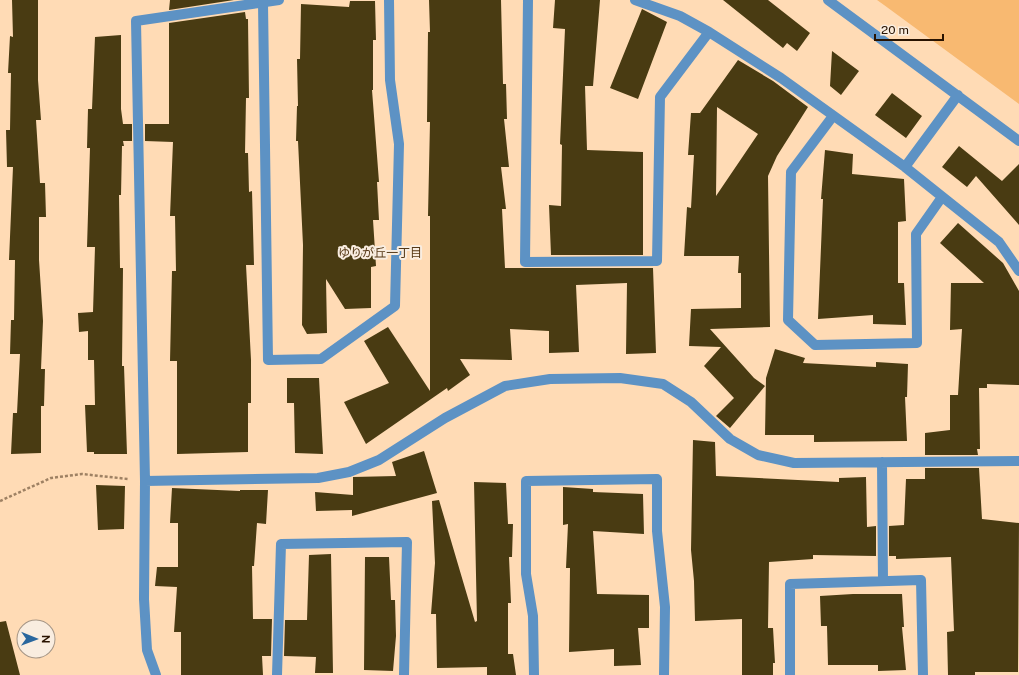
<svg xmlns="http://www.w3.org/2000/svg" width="1019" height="675" font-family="'Public Sans','Noto Sans JP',sans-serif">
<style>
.green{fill:#f8b971}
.building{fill:#493b12;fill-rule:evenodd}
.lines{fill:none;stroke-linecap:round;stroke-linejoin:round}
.path{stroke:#9e8163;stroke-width:2.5;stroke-dasharray:3 2;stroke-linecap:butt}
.minor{stroke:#5d92c4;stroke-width:10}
.labels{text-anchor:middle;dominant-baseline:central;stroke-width:4;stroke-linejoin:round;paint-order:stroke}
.neighbourhood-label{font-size:12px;fill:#553815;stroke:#f9ede0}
</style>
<rect width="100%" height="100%" fill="#ffdbb5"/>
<!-- green -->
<path class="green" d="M877,0H1019V104L884,5Z"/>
<!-- building -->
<path class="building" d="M12,0H38V80L41,120H36L40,183H45L46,217H39V260L43,321L41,369H45L44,406H41V453L11,454L13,413H17L20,354H10L11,320H14L15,260H9L13,167H7L6,130H10L11,73H8L10,36L13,37Z
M170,0H234L169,10Z
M429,0H501L503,84H506L507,119H504L509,167H501L506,209H502L505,268H653L656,353L626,354L627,283L576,285L579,352L549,353V331L510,329L512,360L460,359L470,375L448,391L447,388L366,444L344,402L389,383L364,341L388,327L430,391V216H428L430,122H427L428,32H430Z
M555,0H600L593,86H585L587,150L643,152V255H551L549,205L561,206L562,145L560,144L565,29L553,28Z
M723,0H768L810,33L797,51L787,43L783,48Z
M350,1H375L376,40H373V90H372L379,182H377L379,220H373L376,266L371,267V308L345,309L326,279L327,333L307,334L302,325L303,245L298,141H296L297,106H298L297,59H300L301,4L349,7Z
M642,9L667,22L638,99L610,88Z
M245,12L246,19H248L249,98H246L245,153H248L249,192L252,191L254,265H246L251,360V403H248V452L177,454V361H170L172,271H176L175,216H170L173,142L145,141V124H169V23Z
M121,35V109L123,124H132V141H123L124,146H122L121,195H119L120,268H123L122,366H124L127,454H94V452H87L85,405H95L94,360H88V331L79,332L78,313L93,312L95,247H87L90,148H87L88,109H92L95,37Z
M832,51L859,71L841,95L830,86Z
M738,60L773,81L808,107L777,156L768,176L770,327L710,329L754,378L765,386L730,428L716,416L734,398L704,366L721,347L689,346L691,309L741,308V273H738L739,256H684L687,207L691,208L694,155H688L691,113H700ZM717,107L758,134L716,196Z
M892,93L922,116L906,138L875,115Z
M959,146L1002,181L1019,164V225L976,176L967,187L942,167Z
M825,150L853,154L852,174L904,179L906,221L898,222V283H904L906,325L873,324V315L818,319L823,199H821Z
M958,223L1003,263L1019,291V385L987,384V388H979L980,449H977L978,455H925V433L950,430V395H958L962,329L950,330L951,283H984L940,243Z
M775,349L805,358L803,363L876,367V362L908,364L907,397H905L907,441L814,442V435H765L766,378Z
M287,378H319L323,454L295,453L294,403H287Z
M693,440L715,442L716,476L839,482V478L866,477L867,527L876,526V556L813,555V559L769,562L768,628H773L775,663H773V675H742V619L695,621L694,581L691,550Z
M424,451L437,493L352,516V510L316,511L315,492L353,495V477L396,476L392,462Z
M925,468H979L982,519L1019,523L1018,672H975V675H948L947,632L954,631L951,557L896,559V556H889V526L904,525L906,479H925Z
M474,482L506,483L508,524H513L512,557H509L511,603H508V654H513L516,675H487V667L437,668L436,614H431L435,563L432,501L439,500L475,622L477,621Z
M96,485L125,486L124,529L98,530Z
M563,487L593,489V492L643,494L644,534L593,531L597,594L649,595V628H638L641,665L614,666V649L569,652L570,568H566L568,524L563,525Z
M172,488L240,491V490H268L266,524L257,523L254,566H252L253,619H272L271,656H262L263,675H181V632H174L177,587L155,586L157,567H178V523H170Z
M331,554L333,673H315L316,657L284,656L285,620H307L309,555Z
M365,557H389L391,600H395L396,636L393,671L364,670Z
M853,594H902L904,627H902L906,670L878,671V665H828L827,626H821L820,596Z
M6,621L20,675H0V622Z"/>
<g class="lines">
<!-- path -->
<path class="path" d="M0,501L51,478L82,474L128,479"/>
<!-- minor -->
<path class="minor" d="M528,0L525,262L657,261L660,97L709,32
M635,0L680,16L709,32L781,78L905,167L999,242L1019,271
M828,0L1019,141
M263,3L268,360L321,359L395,306L399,144L390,80L389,0
M833,116L791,172L788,320L815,345L917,343L916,234L942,197
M905,167L958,95
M882,462L883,581
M145,481L318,478L349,472L379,460L445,418L505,386L550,379L620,378L663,384L691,402L730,439L758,455L794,463L1019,461
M156,675L147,650L144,599L145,481L136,21L279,0
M277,675L281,544L407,542L404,675
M534,675L533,616L526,574V481L657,479V531L665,607L664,675
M790,675V584L921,580L923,675"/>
</g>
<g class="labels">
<!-- neighbourhood labels -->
<g class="neighbourhood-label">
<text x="380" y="253">ゆりが丘一丁目</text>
</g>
</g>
<!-- north arrow -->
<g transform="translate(36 639) rotate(91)"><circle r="19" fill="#f9ede0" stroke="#a69686"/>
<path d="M0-3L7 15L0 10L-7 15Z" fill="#29679e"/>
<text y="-6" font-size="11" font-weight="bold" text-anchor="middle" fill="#291300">N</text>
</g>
<!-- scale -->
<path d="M875 34v6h68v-6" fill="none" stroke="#291300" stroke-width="2"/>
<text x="881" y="34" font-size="12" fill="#291300" stroke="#f9ede0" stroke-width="3" paint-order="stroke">20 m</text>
</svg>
